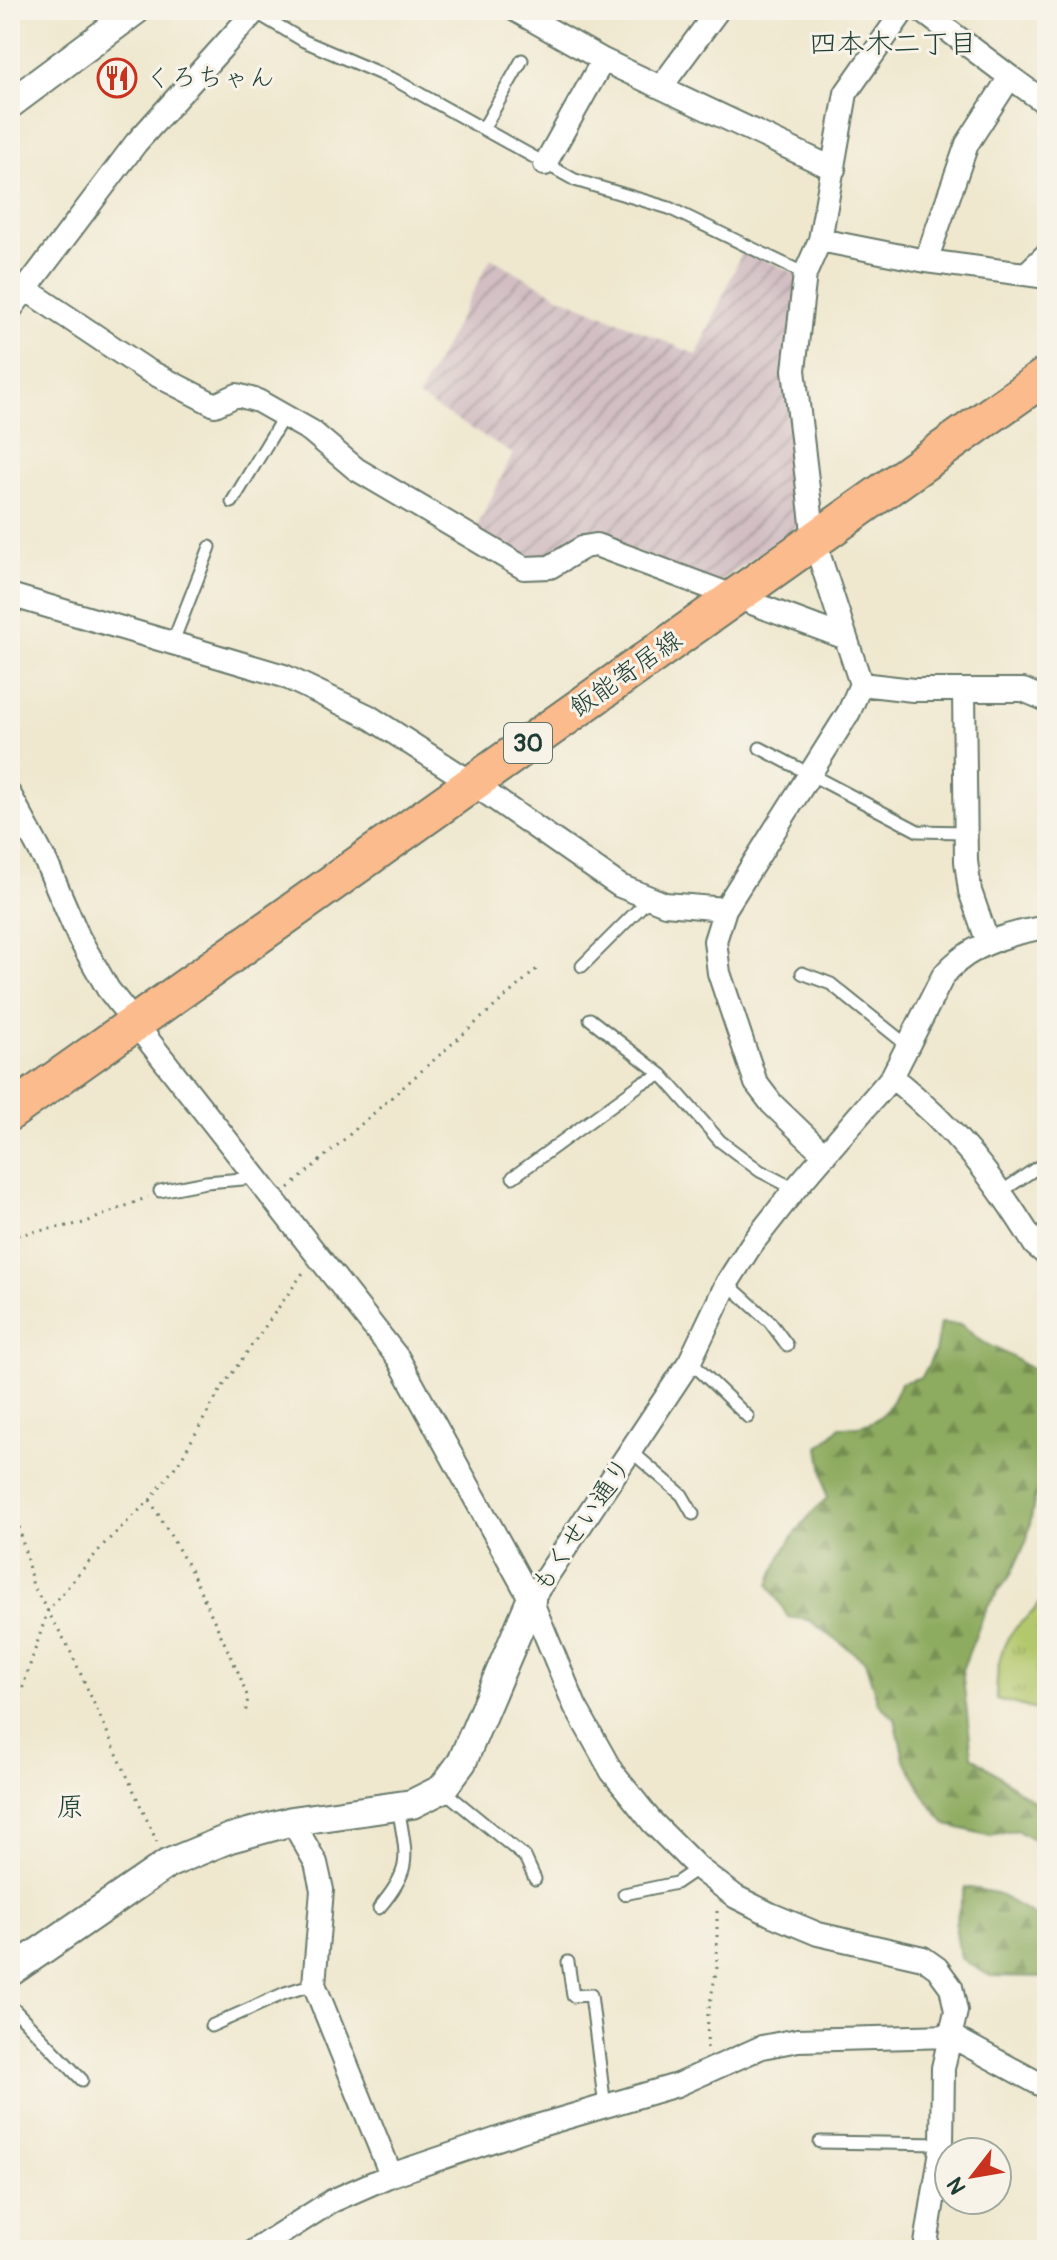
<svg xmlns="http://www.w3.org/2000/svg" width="1057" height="2260" font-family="Pangolin,'Klee One',sans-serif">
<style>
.industrial{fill:url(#industrial-furrows)}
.grass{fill:url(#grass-tufts);stroke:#698250;stroke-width:2}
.forest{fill:url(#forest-firs);stroke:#56744a;stroke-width:2}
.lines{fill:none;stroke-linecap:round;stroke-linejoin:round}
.service-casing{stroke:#68796a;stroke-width:15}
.minor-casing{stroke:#68796a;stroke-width:26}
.tertiary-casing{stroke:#68796a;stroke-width:32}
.primary-casing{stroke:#68796a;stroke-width:40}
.path{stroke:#68796a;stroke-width:3;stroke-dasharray:2 6;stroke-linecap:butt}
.service{stroke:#fff;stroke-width:11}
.minor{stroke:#fff;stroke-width:22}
.tertiary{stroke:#fff;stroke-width:28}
.primary{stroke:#fbbb8c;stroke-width:36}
.labels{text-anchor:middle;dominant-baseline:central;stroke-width:6;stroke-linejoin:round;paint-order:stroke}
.shield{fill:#f7f3e8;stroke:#60746a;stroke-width:2}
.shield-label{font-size:24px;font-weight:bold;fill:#1f3d34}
.poi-label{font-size:26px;fill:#1f3d34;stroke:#f7f3e8;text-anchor:start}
.street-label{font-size:26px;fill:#1f3d34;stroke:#f7f3e8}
.neighbourhood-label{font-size:28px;fill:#1f3d34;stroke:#f7f3e8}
</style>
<defs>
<pattern id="industrial-furrows" width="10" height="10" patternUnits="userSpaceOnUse" patternTransform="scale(2)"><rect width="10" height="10" fill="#d2bec3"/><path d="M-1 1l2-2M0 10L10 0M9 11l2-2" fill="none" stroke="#aa9c9f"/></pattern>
<pattern id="grass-tufts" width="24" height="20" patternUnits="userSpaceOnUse" patternTransform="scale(2)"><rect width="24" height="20" fill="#b3c86d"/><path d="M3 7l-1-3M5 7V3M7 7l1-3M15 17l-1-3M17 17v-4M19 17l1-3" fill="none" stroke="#91a45a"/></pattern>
<pattern id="forest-firs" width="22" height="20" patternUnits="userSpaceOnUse" patternTransform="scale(2)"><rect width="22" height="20" fill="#8eac60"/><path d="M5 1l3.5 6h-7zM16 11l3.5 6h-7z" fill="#738d50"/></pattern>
</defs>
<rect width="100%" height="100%" fill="#f7f3e8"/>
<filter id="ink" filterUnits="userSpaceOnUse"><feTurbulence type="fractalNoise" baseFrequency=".0125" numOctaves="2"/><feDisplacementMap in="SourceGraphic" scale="16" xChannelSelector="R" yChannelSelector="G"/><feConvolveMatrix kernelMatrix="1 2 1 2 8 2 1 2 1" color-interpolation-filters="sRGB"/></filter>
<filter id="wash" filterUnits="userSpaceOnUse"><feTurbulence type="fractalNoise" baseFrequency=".006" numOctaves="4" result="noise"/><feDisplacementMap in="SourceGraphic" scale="32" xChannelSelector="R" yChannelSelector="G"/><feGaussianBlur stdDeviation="1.8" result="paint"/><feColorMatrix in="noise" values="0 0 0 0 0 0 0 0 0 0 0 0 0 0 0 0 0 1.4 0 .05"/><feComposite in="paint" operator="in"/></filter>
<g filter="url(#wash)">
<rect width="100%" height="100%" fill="#efe8cf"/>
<!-- industrial -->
<path class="industrial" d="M743,250L801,276L804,522L717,584L600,537L546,560L524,561L475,531L513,454L418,397L491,258L557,295L697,355Z"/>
<!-- grass -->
<path class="grass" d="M1047,1590V1713L996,1699C997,1677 997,1657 1008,1638C1019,1618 1036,1617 1047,1590Z"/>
<!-- forest -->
<path class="forest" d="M940,1323L963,1325C985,1348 989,1343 1012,1357C1025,1365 1032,1371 1047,1375V1463L1035,1497L1027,1540L1010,1576L987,1607L962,1670L972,1756L1047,1811V1848L1016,1830L991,1836L947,1825L928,1802L904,1759L895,1719L878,1703L865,1661L809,1620L788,1617L769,1585C780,1551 801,1522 827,1498L819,1447L840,1427C876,1428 888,1415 900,1383L922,1377L935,1352Z
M965,1887L996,1893L1047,1923V1977L990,1976L960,1958L955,1924Z"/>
</g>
<g filter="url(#ink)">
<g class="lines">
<defs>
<path id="service" d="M252,10L304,41L395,80L575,180L669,208L805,274
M483,129L522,60
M232,502L284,416
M172,644L210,547
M760,748L918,831L965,832
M582,966L650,898
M802,973L831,984L908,1046
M590,1019L662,1075
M513,1177L642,1083L662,1075L720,1141L760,1171L795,1189
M160,1191L206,1182L255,1178
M1001,1192L1047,1161
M727,1283L770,1322L787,1345
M690,1361L748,1417
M632,1452L682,1495L693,1514
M443,1790L525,1857L535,1879
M624,1894L676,1883L698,1868
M379,1908C414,1867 406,1857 398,1806
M568,1962L573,1996L591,1995L605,2107
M10,2005L82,2080
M211,2026L285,1993L314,1984
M820,2142L942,2144"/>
<path id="minor" d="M515,10L603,60L834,169
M921,10L1010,77
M661,87L718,10
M545,164L603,60
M820,240L926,261L1047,277
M926,261L967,144L1010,77L1047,104
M1027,273L1047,254
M24,288L145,369L215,405L237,395L258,401L311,431L356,469L524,568L550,567L584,547L596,545L846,638
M10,310L136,143L256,10
M10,595L284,676L368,716L472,783L620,886L665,904L725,909
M861,684L913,690H1023L1047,700
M964,690L966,861L970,891L988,943
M10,795L47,864L79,938L108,989L398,1358L531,1600L575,1706L612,1772L652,1822L698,1868L736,1897L770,1914L818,1934L923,1958L937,1968L951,1987L956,2011L943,2068L942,2144L925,2250
M892,1077C956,1129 992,1175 1035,1245L1047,1255
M825,1155L772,1104L756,1083L719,973L715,941L725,909L849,712L861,684L814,540L794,370L805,274L820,240L846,93L904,10
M531,1600L690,1361L727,1283L751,1245L795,1189L892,1077L943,976C968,945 1009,933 1047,927
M292,1821L316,1863L322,1890L314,1984L391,2175
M255,2250L332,2201L391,2175L527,2129L677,2085L762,2047L798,2040L951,2036L1047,2088"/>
<path id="tertiary" d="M10,104L136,10
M10,1972L167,1864L230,1838L292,1821L412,1804L442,1789L462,1762L531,1600"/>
<path id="primary" d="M10,1112L1047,375"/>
</defs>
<!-- service casing -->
<use href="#service" class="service-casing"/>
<!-- minor casing -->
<use href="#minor" class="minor-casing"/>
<!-- tertiary casing -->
<use href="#tertiary" class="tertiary-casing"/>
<!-- primary casing -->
<use href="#primary" class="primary-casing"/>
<!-- path -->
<path class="path" d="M289,1188L538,968
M10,1236L84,1223L148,1197
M10,1488L33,1586L68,1646L157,1842
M150,1500L191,1571L239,1674L248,1698L245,1715
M10,1726L48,1610L105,1543L150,1500L181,1459L221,1389L305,1270
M707,2048L708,2013L717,1967V1908"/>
<!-- service -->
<use href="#service" class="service"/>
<!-- minor -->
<use href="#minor" class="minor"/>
<!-- tertiary -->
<use href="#tertiary" class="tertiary"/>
<!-- primary -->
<use href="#primary" class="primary"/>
</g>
</g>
<!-- icons -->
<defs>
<symbol id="restaurant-ring" viewBox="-11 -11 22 22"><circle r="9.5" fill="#f7f3e8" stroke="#c8321e" stroke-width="1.5"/><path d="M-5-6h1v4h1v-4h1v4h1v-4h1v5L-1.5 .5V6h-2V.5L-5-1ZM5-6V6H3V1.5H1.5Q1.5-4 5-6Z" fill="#c8321e"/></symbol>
</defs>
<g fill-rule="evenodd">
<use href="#restaurant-ring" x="95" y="56" width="44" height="44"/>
</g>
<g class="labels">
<!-- shield labels -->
<rect class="shield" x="504" y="723" width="48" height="40" rx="6"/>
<g class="shield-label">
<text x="528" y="743">30</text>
</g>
<!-- poi labels -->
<g class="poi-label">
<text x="145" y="78">くろちゃん</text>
</g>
<!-- street labels -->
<g class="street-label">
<text transform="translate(626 674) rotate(-35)">飯能寄居線</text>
<text transform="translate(582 1525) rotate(-56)">もくせい通り</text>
</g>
<!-- neighbourhood labels -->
<g class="neighbourhood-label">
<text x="893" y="44">四本木二丁目</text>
<text x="70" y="1807">原</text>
</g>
</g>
<!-- margin -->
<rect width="1057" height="2260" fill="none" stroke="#f7f3e8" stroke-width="40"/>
<!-- north arrow -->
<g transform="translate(973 2176) rotate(239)"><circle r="38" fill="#f7f3e8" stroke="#a1aaa0" stroke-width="2"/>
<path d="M0-6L14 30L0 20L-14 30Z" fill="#c8321e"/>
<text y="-12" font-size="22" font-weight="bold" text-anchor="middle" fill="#1f3d34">N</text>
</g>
</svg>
